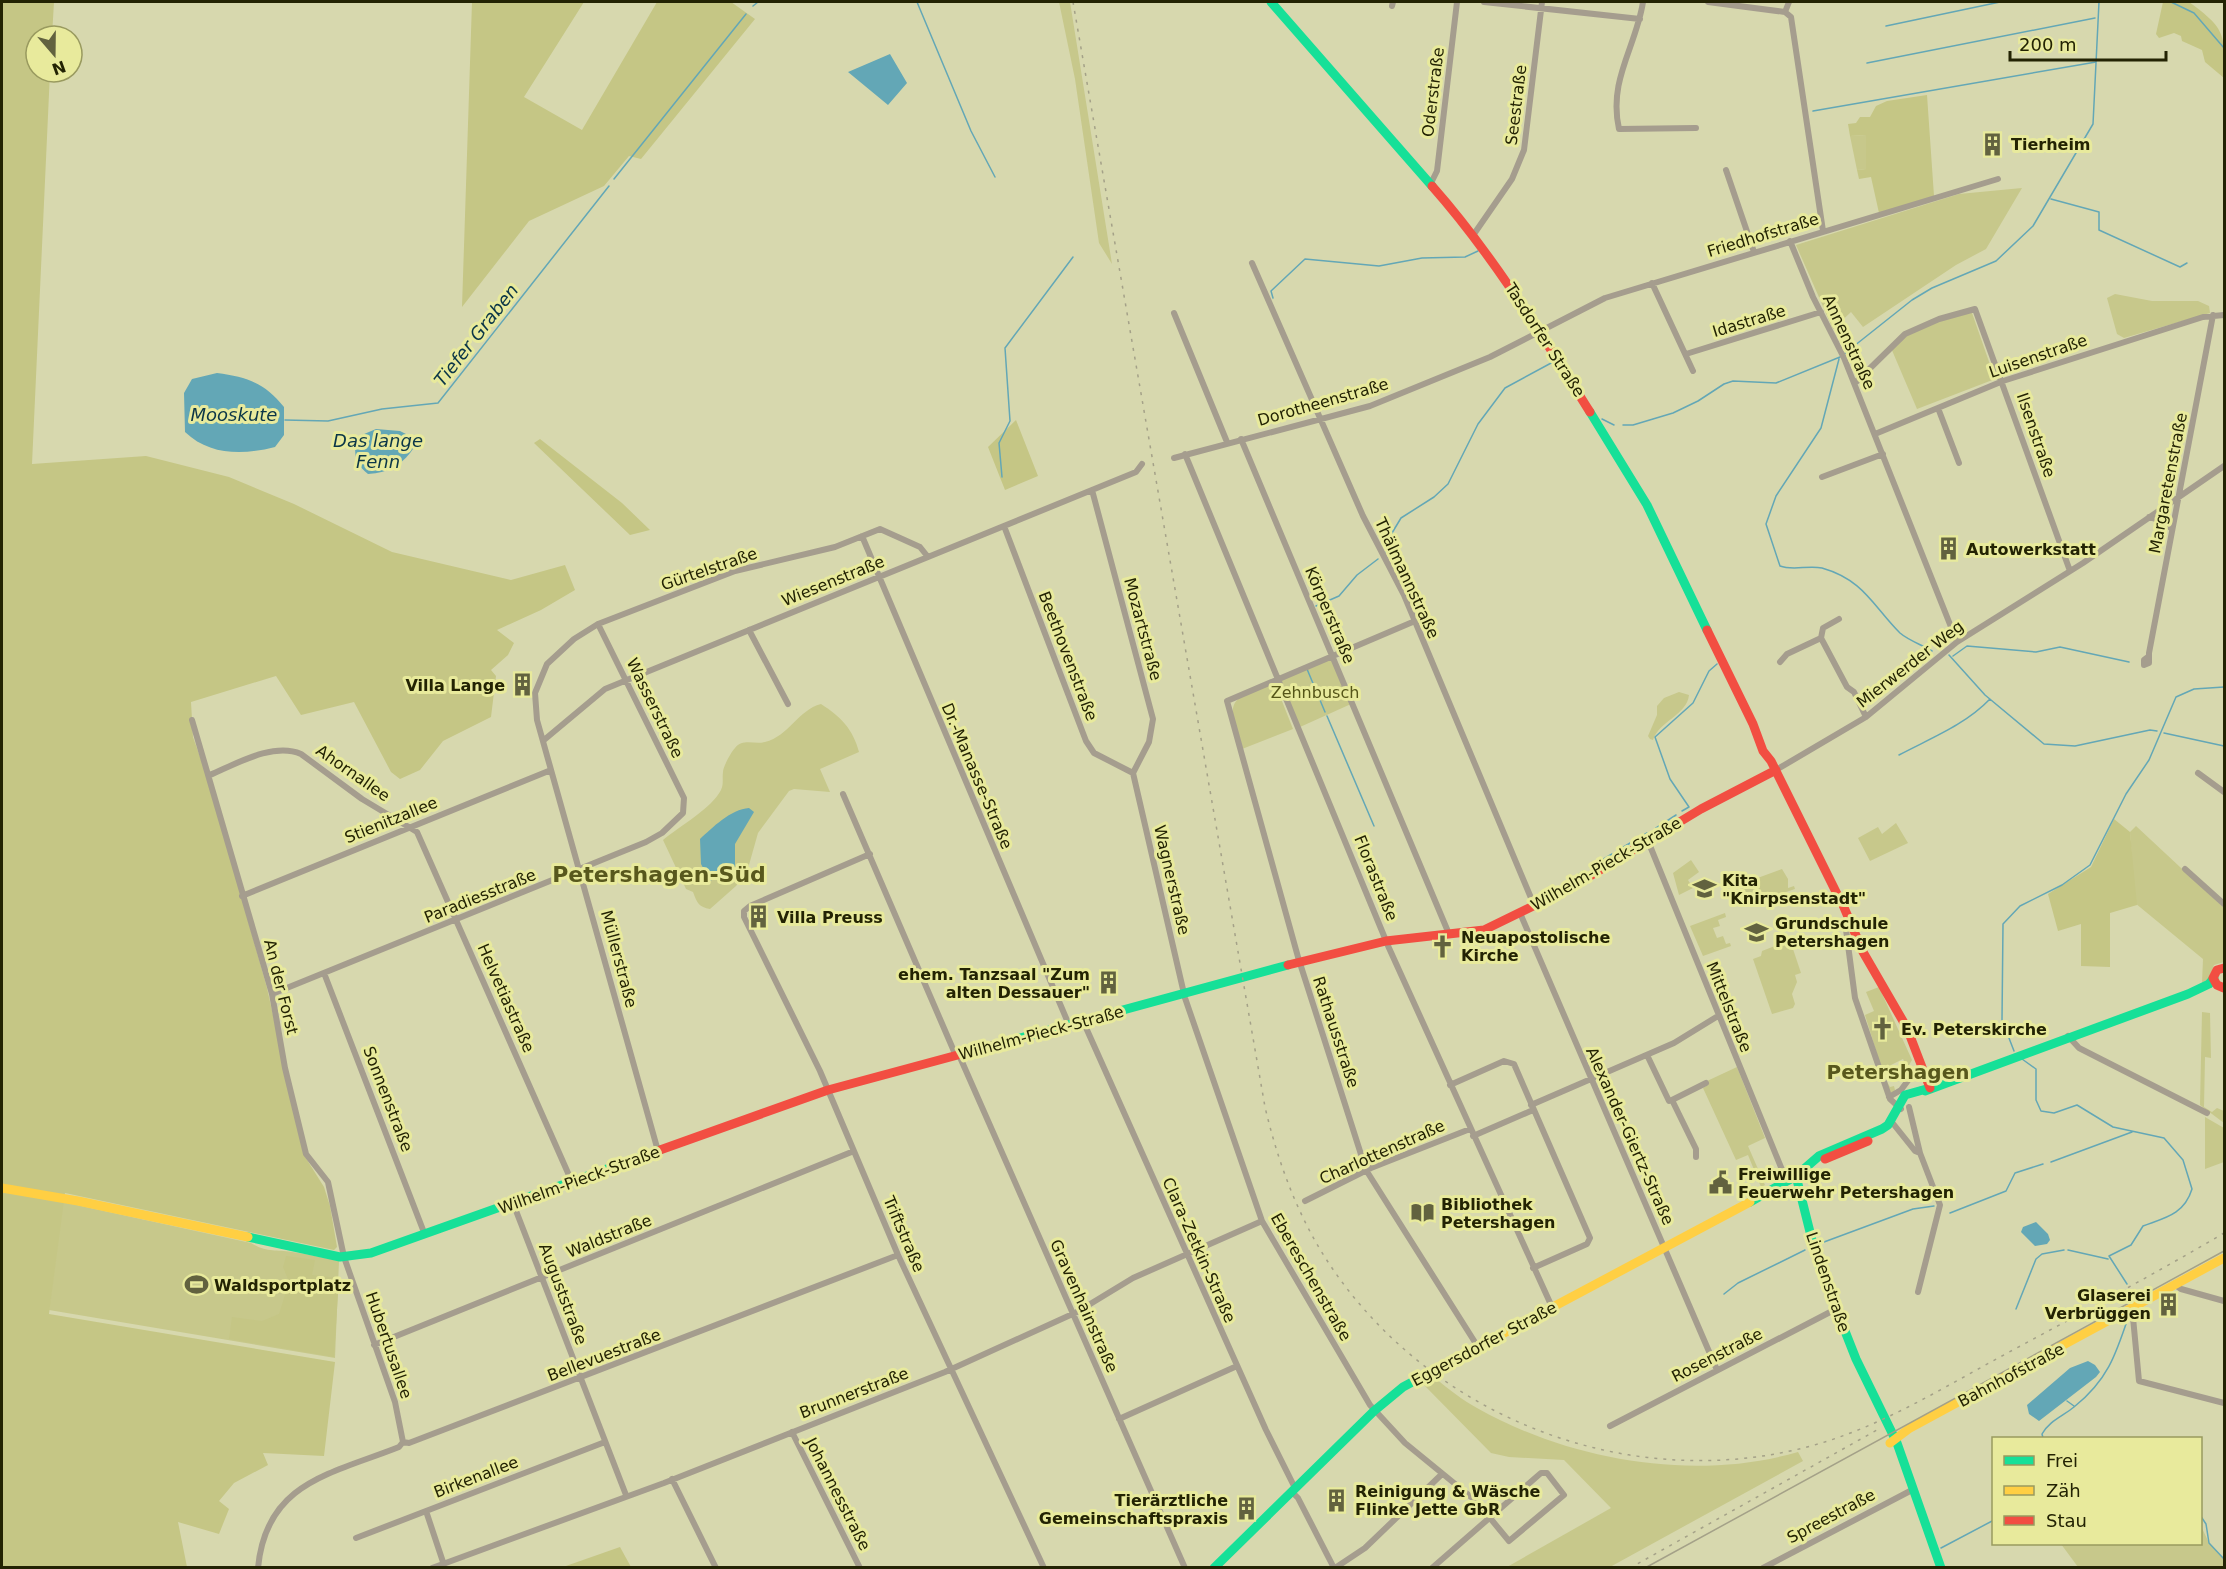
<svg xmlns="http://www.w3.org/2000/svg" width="2226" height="1569" font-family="'DejaVu Sans',sans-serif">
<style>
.green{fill:#c7c88b}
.forest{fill:#c5c685}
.water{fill:#63a7b6}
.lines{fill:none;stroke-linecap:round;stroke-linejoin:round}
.stream{stroke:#63a7b6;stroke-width:1.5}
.street{stroke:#a59d8e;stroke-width:6}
.fast{stroke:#16e098;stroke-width:9}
.slow{stroke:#ffcf43;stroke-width:9}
.jam{stroke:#f24e42;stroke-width:9}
.tram{stroke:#a4a188;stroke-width:1.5}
.rail{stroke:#a4a188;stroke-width:1.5;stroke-dasharray:3 6;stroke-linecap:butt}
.labels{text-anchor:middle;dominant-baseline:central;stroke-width:6;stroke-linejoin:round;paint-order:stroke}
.street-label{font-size:16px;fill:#232303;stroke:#e8ea9c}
.poi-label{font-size:16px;font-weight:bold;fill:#232303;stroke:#e8ea9c;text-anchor:start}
.park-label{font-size:16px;fill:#555518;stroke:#e8ea9c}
.water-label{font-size:18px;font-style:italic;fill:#0b3647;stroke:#e8ea9c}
.quarter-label{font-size:20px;font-weight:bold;fill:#58581d;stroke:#e8ea9c}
.district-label{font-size:22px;font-weight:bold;fill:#58581d;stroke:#e8ea9c}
</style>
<rect width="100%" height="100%" fill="#d7d8ae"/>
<!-- green -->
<path class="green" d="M1059,2H1070L1112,264L1099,243L1075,79Z
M1866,135V169L1857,170L1850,136Z
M2022,188L1986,249L1956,265L1863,327L1851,312L1833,329L1796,245L1959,194Z
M2115,294L2152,301H2198L2209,306L2210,313L2124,338L2117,334L2107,298Z
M1971,310L1995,379L1917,409L1891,348L1913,331Z
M1331,657L1351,704L1300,727L1279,680Z
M1274,681L1293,729L1242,749C1227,700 1226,701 1274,681Z
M1679,692L1689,695C1687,715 1659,721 1653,740L1650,739L1648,736L1657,715V706L1664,698Z
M821,704C841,717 853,729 859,752L820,769L830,792L794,789L789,791L758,833L747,872L736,886L710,909C699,907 697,903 693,892L686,889L663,840C680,826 712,808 721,790C724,783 722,779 723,772C723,767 731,752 735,748C743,738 755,745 765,742C789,736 798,710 821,704Z
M1896,823L1908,843L1870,861L1858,838L1878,827L1882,834Z
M2136,826L2224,908V962L2214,965L2208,980L2202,983L2203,959L2135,903L2130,832Z
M1691,860L1699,872L1688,880L1693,888L1679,895L1673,873Z
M1782,869L1788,879V888L1794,886L1795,889L1745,906L1741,891L1744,883Z
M1725,913L1726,917L1718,920L1720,926L1713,928L1717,938L1723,936L1726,944L1730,943L1731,946L1703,956L1690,926Z
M1790,940L1801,973L1795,975L1797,982L1792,994L1795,1004L1793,1008L1772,1014L1753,959L1761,956L1762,951Z
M1879,987L1912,1060L1905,1072L1901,1069L1907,1067L1903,1059L1891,1065L1894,1072L1898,1071L1899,1073L1892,1078L1888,1073L1884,1076L1890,1087L1894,1086L1895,1090L1893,1094L1888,1090L1865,1015L1874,1011L1866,992Z
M2202,1012L2210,1013L2211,1058L2205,1057L2204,1107L2212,1112L2217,1108L2224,1111V1123L2200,1105Z
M1737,1067L1765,1138L1748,1146L1765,1185L1761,1187L1748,1155L1736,1160L1703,1088L1708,1085L1707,1081Z
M2205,1117L2224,1128V1162L2205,1169Z
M63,1202L251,1243C267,1253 275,1249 292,1252C308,1254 323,1258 339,1261L335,1358L49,1310Z
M1436,1379C1449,1389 1462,1400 1477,1408C1571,1461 1694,1482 1798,1452L1803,1461L1610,1567H1507L1611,1508L1564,1460L1509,1457L1491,1453L1424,1385Z
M2201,1526L2209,1543L2224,1559V1567H2078L2061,1544H2200Z"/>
<!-- forest -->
<path class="forest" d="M2,2H54L52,36H36V72H50L32,464L146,456L229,477L294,504L392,552L511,580L565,565L575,590L541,610L497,630L514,643L508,655L491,670L496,676L491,717L443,741L420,770L400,779L391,772L354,702L301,715L276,676L191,702L193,737L209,782L267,988L304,1155L324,1187L330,1206L337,1247L334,1250L65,1193L49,1314L335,1362L324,1456L263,1453L268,1465L234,1483L219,1501L229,1509L219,1534L178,1522L187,1567L2,1568Z
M472,2H584L524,97L582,130L657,2H731L755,19L641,159L629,156L604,186L529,221L462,307Z
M2163,2H2189C2226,29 2225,34 2224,78L2205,62L2202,50L2182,41L2181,36L2174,33L2159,38L2156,34Z
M1927,95L1934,196L1879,213L1871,177L1859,179L1857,170L1866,169V135L1850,136L1848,124L1856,123L1860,117H1870L1876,106L1887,101Z
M1016,420L1038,476L1005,490L988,447Z
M540,439L622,503L650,530L630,535L534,443Z
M2114,819L2130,832L2137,905L2110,913V967L2081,966V924L2058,931L2048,894L2091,867Z
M286,1256L315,1260L312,1275L339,1278L334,1357L229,1339L232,1317L262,1321L279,1314L289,1282L283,1267Z
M620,1547L631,1567H563Z"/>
<!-- water -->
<path class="water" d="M890,54L907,83L888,105L848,72Z
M217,373C247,377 265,383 284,407V435L275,447C244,455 210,456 185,432L184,393L192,379Z
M376,429L400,431L412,437L415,446C404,464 389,473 368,474C355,464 353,453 357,437Z
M749,808L754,812L735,844V867L710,881L701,864L700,839C712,828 731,809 749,808Z
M2036,1222L2048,1234L2050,1240L2047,1244L2035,1246L2021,1232L2023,1227Z
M2088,1361L2095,1365L2100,1372L2096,1377L2039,1421L2029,1414L2027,1405L2070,1368Z"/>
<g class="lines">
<!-- stream -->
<path class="stream" d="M917,2L971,131L995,177
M2171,2L2194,13L2224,48
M753,6L758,2
M1886,26L2000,2
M1867,63L2095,18
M1813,111L2096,62
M614,179L746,14
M2051,199L2099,212V230L2180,267L2187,263
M1273,298L1271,291L1305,259L1379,266L1422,258L1465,257L1478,251
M1844,354L1912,300L1932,288L1996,261L2033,226L2093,124L2099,2
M1839,359L1821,428L1776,496L1766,524L1780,566C1793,571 1808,565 1822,568C1864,580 1873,606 1900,633C1908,640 1922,645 1932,651
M1602,419L1614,425
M285,420L328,421L382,409L438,403L609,186
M1623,425H1633L1673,413L1698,401L1724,384L1733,381L1776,383L1840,357
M1002,477L999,443L1010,421L1005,348L1073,257
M1386,552L1392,533L1401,518L1434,497L1448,484L1478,424L1505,388L1553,362
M1316,606L1339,596L1357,575L1378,559
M1949,655L1985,695L2044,744L2075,746L2150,730L2157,731
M1953,656L1967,646L2036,652L2060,647L2129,662
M1307,669L1325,712
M1327,716L1374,826
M2164,733L2224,746
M1899,755C1931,738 1965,725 1990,699
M1682,811L1689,807L1670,779L1655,737L1693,703L1709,671L1717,664
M1656,828L1676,815
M1620,849L1647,833
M1590,867L1612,854
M1577,875L1583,871
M2014,1051L2002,1020L2003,924L2020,906L2062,885L2090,865L2126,794L2149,760L2176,697L2194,689L2224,687
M2022,1059L2036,1069V1100L2041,1111L2054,1113L2077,1105L2113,1127L2164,1138L2183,1160L2192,1189C2184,1215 2164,1218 2143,1226L2131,1245L2109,1256L2127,1284
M2051,1162L2132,1132
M1950,1213L2006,1191L2015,1173L2043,1164
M1824,1242L1913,1209L1934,1206
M2068,1250L2108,1259
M1724,1294L1738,1283L1805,1250
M2016,1309L2036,1259L2042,1254L2064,1250
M2067,1401L2074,1406
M2043,1438L2042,1434C2049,1421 2063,1416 2074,1407C2108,1380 2116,1354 2129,1315
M2200,1515L2206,1524L2209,1543L2224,1559
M1941,1548L1994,1520"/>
<!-- street -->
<path class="street" d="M1484,2L1640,19
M1643,2C1636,47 1608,80 1619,129L1696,128
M1708,2L1785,12
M1392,6L1393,2
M1785,12L1791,17L1823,231
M1785,12L1789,2
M1726,170L1754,252
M1431,183L1437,171L1457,2
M1474,234L1512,179L1524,150L1542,2
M1790,241L1813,297L1844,358L1957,642
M1252,263L1363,516L1404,595L1534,905
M1652,283L1693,371
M1174,313L1227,442
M1686,354L1821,312
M1855,383L1905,334L1939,319L1975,309L2070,571
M1938,408L1959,463
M1875,434L2003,381L2203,317L2224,315
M1241,439L1449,934
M1185,454L1389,948L1552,1307
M1174,458L1370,406L1490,357L1605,298L1998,179
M1822,477L1883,454
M1092,490L1153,719L1149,742L1133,773
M2149,517L2160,520L2171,528
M1004,526L1086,741L1094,753L1133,773
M862,536L1069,1025
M1415,621L1227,701L1298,957L1366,1170L1478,1347
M749,630L788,704
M1821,638L1823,628L1839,619
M2148,657L2144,660V665L2149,663V653L2213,315
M1780,662L1787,654L1821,638L1847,687L1854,692L1866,717
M192,720L272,994L285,1068L306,1154L328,1182L344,1257L395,1402L403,1442
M544,740L605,689L1136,472L1142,464
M1776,770L1866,717L1957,642L2083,563L2224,466
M1133,773L1185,998L1262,1221L1370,1405L1405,1443L1476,1501L1509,1541L1564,1495L1547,1473H1541L1432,1568
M2198,773L2224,792
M210,775C236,764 273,742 301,754L362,799L417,832L572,1182
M843,794L956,1056
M1648,841L1787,1182
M870,854L750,906L744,911V917L820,1071L898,1255L1044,1568
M2185,869L2224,904
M242,896L551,770
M1520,913L1717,1370
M1849,919L1845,922L1855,998L1890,1099L1901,1109
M324,973L425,1235
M272,994L646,842L662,833L683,813L684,798L598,624
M1083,1021L1266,1430L1295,1488
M2068,1036L2079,1048L2207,1113
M959,1055L1185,1568
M1647,1055L1669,1101L1672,1100L1696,1149V1157
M1450,1085L1504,1061L1514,1064L1590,1238L1587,1244L1533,1268
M1889,1097L1901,1090L1915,1071
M1672,1100L1706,1083
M1531,1105L1674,1043L1718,1016
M1909,1107L1920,1153L1940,1205L1918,1292
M1891,1121L1915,1151L1920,1153
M1473,1136L1533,1110
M658,1151L537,720L535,693L547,664L574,639L598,624L735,571L835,547L880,529L920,547L928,557
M1305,1201L1371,1168L1470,1129
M513,1203L626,1495
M2174,1284L2181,1289L2224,1301
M2132,1307L2139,1381L2224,1403
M374,1345L854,1151
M1119,1419L1237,1366
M1610,1426L1836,1309
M792,1432L860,1568
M672,1479L716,1568
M1291,1491L1298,1498L1334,1568
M426,1511L445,1568
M356,1538L605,1442
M258,1568C266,1482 331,1474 399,1447L403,1442L409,1443L898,1255
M432,1568L664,1483L945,1372L1077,1312L1133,1278L1262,1221
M1335,1568L1365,1548L1442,1474
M1763,1568L1912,1490"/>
<!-- fast -->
<path class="fast" d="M1271,2L1432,186
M1590,412L1647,505L1707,630
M991,1046L1288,965
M1925,1091L2188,994L2209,984L2214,978
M1796,1176L1817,1260L1856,1359L1897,1443L1941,1568
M1750,1202L1796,1176L1819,1156L1882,1129L1888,1125L1905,1095L1930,1088
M248,1237L340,1257L371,1253L660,1150
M1214,1568L1374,1411L1403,1387L1444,1365"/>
<!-- slow -->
<path class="slow" d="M2,1188L78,1201L248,1237
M1444,1365L1750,1202
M1890,1443L1910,1428L2224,1258"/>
<!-- jam -->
<path class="jam" d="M1432,186C1493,255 1541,334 1590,412
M1707,630L1753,724L1763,751L1771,761L1841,902
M1840,898L1863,952L1907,1028L1930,1088
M1288,965L1386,941L1484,930L1572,887L1701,809L1776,770
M2224,968L2217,970L2213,978L2217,985L2224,988
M660,1150L828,1090L991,1046
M1825,1159L1868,1141"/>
<!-- tram -->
<path class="tram" d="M1645,1568L2224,1251"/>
<!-- rail -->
<path class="rail" d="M1073,2L1265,1107C1277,1158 1294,1206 1321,1251C1423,1417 1631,1498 1818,1444C1883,1425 1941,1389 2000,1357C2076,1316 2151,1276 2224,1233
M1630,1568L1877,1430"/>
</g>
<!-- icons -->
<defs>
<symbol id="building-bare" viewBox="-9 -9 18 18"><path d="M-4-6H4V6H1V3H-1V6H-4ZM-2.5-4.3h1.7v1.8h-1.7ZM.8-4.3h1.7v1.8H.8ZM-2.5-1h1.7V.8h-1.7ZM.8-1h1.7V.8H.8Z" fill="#62623f" stroke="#e8ea9c" stroke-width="2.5" paint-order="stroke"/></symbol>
<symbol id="school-bare" viewBox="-9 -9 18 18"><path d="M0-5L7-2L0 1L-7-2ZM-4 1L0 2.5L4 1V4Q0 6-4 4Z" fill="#62623f" stroke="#e8ea9c" stroke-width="2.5" paint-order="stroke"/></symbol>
<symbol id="church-bare" viewBox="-9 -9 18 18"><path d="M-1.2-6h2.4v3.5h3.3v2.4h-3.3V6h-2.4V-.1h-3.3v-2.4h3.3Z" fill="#62623f" stroke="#e8ea9c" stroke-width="2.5" paint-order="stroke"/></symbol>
<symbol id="civic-bare" viewBox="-9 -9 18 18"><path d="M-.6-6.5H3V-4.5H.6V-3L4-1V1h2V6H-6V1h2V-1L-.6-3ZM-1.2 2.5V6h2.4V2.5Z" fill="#62623f" stroke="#e8ea9c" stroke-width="2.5" paint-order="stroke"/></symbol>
<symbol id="library-bare" viewBox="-9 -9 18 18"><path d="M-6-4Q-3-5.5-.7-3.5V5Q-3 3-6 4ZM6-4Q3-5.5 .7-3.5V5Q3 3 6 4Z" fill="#62623f" stroke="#e8ea9c" stroke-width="2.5" paint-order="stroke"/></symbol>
<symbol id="stadium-bare" viewBox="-9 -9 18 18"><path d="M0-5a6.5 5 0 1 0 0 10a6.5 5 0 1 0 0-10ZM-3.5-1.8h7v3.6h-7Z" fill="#62623f" stroke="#e8ea9c" stroke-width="2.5" paint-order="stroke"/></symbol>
</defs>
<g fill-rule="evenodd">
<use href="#building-bare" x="1976" y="128" width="33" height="33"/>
<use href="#building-bare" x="1932" y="532" width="33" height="33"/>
<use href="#building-bare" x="506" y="668" width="33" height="33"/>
<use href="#school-bare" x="1688" y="872" width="33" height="33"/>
<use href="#building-bare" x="742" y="900" width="33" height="33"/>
<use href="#school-bare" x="1740" y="916" width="33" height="33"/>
<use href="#church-bare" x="1426" y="930" width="33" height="33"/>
<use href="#building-bare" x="1092" y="966" width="33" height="33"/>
<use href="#church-bare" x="1866" y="1012" width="33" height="33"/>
<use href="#civic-bare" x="1704" y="1166" width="33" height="33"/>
<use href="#library-bare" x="1406" y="1196" width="33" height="33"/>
<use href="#stadium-bare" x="180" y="1268" width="33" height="33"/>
<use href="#building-bare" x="2152" y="1288" width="33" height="33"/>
<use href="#building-bare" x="1320" y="1484" width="33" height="33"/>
<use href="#building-bare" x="1230" y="1492" width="33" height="33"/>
</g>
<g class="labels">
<!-- street labels -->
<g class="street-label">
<text transform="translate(1433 92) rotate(-83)">Oderstraße</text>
<text transform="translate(1516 105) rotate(-83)">Seestraße</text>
<text transform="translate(1763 235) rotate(-17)">Friedhofstraße</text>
<text transform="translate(1749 321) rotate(-17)">Idastraße</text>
<text transform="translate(1545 340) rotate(57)">Tasdorfer Straße</text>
<text transform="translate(1849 342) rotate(65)">Annenstraße</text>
<text transform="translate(2038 356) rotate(-19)">Luisenstraße</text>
<text transform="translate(1323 402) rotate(-16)">Dorotheenstraße</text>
<text transform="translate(2036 435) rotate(71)">Ilsenstraße</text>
<text transform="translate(2168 483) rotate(-79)">Margaretenstraße</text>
<text transform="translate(709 569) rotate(-19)">Gürtelstraße</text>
<text transform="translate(1407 578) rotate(65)">Thälmannstraße</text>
<text transform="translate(833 581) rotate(-22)">Wiesenstraße</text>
<text transform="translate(1330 615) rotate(67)">Körperstraße</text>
<text transform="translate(1143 629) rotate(75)">Mozartstraße</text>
<text transform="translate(1068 656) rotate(69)">Beethovenstraße</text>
<text transform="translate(1910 664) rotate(-38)">Mierwerder Weg</text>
<text transform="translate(655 708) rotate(64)">Wasserstraße</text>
<text transform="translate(353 773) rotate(35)">Ahornallee</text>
<text transform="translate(977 776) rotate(67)">Dr.-Manasse-Straße</text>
<text transform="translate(391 820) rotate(-22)">Stienitzallee</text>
<text transform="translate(1606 864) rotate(-30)">Wilhelm-Pieck-Straße</text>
<text transform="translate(1376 878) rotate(68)">Florastraße</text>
<text transform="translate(1172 880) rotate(77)">Wagnerstraße</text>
<text transform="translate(480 896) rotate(-22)">Paradiesstraße</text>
<text transform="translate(619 959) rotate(75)">Müllerstraße</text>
<text transform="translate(281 987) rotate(76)">An der Forst</text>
<text transform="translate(506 998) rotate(66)">Helvetiastraße</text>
<text transform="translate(1729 1007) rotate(68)">Mittelstraße</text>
<text transform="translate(1336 1032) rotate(72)">Rathausstraße</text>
<text transform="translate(1041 1033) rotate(-15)">Wilhelm-Pieck-Straße</text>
<text transform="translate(388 1099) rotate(69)">Sonnenstraße</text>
<text transform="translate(1630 1136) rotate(66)">Alexander-Giertz-Straße</text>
<text transform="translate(1382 1152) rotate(-24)">Charlottenstraße</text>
<text transform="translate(579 1180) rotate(-20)">Wilhelm-Pieck-Straße</text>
<text transform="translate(904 1234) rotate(67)">Triftstraße</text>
<text transform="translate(609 1236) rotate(-22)">Waldstraße</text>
<text transform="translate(1199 1250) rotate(66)">Clara-Zetkin-Straße</text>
<text transform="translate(1311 1277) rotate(60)">Ebereschenstraße</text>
<text transform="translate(1828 1282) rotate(71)">Lindenstraße</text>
<text transform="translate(563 1294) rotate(69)">Auguststraße</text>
<text transform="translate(1084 1306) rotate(66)">Gravenhainstraße</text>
<text transform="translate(1484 1344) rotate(-28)">Eggersdorfer Straße</text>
<text transform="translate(389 1345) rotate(71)">Hubertusallee</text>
<text transform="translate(604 1355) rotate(-21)">Bellevuestraße</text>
<text transform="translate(1717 1355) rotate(-27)">Rosenstraße</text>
<text transform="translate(2011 1375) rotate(-28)">Bahnhofstraße</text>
<text transform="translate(854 1393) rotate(-21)">Brunnerstraße</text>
<text transform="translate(476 1477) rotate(-21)">Birkenallee</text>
<text transform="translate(838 1494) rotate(63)">Johannesstraße</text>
<text transform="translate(1831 1516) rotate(-28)">Spreestraße</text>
</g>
<!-- poi labels -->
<g class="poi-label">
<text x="2011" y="144">Tierheim</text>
<text x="1966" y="549">Autowerkstatt</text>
<text x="505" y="685" text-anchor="end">Villa Lange</text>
<text x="1722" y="880">Kita<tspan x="1722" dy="18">"Knirpsenstadt"</tspan></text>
<text x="777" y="917">Villa Preuss</text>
<text x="1775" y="923">Grundschule<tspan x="1775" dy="18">Petershagen</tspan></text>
<text x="1461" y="937">Neuapostolische<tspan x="1461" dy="18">Kirche</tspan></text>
<text x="1090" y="974" text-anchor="end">ehem. Tanzsaal "Zum<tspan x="1090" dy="18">alten Dessauer"</tspan></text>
<text x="1901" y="1029">Ev. Peterskirche</text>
<text x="1738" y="1174">Freiwillige<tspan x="1738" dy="18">Feuerwehr Petershagen</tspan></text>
<text x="1441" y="1204">Bibliothek<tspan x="1441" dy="18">Petershagen</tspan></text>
<text x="214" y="1285">Waldsportplatz</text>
<text x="2151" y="1295" text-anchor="end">Glaserei<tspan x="2151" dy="18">Verbrüggen</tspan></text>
<text x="1355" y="1491">Reinigung &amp; Wäsche<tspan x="1355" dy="18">Flinke Jette GbR</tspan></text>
<text x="1228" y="1500" text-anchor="end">Tierärztliche<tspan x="1228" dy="18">Gemeinschaftspraxis</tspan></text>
</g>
<!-- park labels -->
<g class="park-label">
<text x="1315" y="692">Zehnbusch</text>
</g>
<!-- water labels -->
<g class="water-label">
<text transform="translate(476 335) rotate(-52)">Tiefer Graben</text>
<text x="234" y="414">Mooskute</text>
<text x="378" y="440">Das lange<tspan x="378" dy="21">Fenn</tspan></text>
</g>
<!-- quarter labels -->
<g class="quarter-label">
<text x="1898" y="1072">Petershagen</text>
</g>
<!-- district labels -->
<g class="district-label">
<text x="659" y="874">Petershagen-Süd</text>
</g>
</g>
<!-- border -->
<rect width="2226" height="1569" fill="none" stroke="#232303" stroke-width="6"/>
<!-- legend -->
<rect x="1992" y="1437" width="210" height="108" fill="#e8ea9c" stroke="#999a5f" stroke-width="1.5"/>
<rect x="2004" y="1456" width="30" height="9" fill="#16e098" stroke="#999a5f" stroke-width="1.5"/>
<text x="2046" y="1467" font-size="18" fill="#232303">Frei</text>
<rect x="2004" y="1486" width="30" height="9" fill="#ffcf43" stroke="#999a5f" stroke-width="1.5"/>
<text x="2046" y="1497" font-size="18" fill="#232303">Zäh</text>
<rect x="2004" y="1516" width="30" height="9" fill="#f24e42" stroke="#999a5f" stroke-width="1.5"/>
<text x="2046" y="1527" font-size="18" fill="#232303">Stau</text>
<!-- north arrow -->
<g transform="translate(54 54) rotate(160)"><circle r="28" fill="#e8ea9c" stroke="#999a5f" stroke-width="1.5"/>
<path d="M0-4.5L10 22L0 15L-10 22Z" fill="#62623f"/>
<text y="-9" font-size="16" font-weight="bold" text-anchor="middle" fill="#232303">N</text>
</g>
<!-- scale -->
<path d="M2010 51v9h156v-9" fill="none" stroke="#232303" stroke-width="3"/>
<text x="2019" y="51" font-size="18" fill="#232303" stroke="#e8ea9c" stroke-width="4.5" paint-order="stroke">200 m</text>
</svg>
